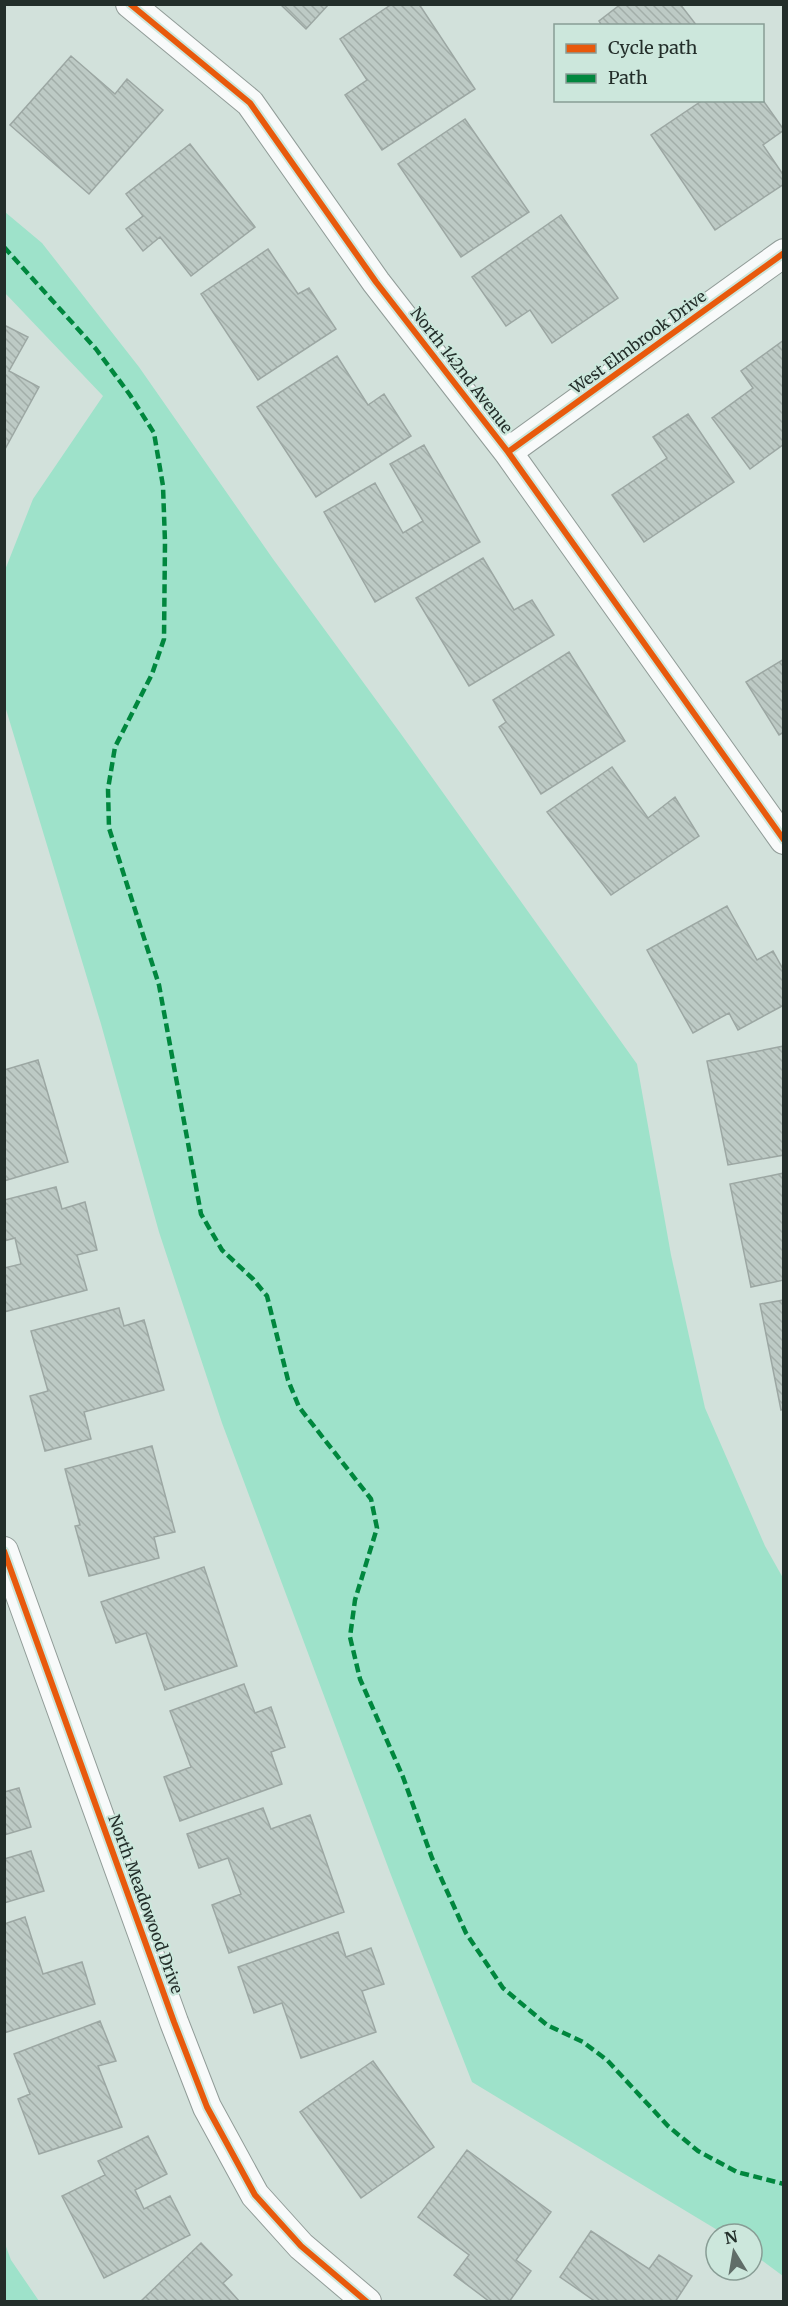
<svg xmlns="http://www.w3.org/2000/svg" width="788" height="2306" font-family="Merriweather,serif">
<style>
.grass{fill:#9ee2ca}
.building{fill:url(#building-back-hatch);stroke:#9ca7a3;stroke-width:1.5}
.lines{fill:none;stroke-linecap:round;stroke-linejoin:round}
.minor-casing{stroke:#919c98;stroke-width:30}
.minor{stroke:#f8fafa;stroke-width:28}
.quiet{stroke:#00873e;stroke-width:4.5;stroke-dasharray:9 4.5;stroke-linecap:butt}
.cycleway-casing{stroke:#cce7dc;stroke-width:10}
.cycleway{stroke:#e8590c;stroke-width:6}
.labels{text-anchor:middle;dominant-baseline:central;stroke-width:4.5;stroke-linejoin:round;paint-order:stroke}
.street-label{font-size:16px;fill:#232e2a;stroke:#cce7dc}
</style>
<defs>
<pattern id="building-back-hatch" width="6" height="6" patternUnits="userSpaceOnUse" patternTransform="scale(1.5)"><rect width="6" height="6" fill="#bdcac5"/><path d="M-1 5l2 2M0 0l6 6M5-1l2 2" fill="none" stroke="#a2aea9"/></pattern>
</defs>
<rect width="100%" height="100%" fill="#d2e1db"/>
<!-- grass -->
<path class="grass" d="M5,212L42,243L139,367L273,559L401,734L637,1064L671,1255L705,1408L765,1546L783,1578V2276L752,2253V2234H724L472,2082L391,1875L222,1423L159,1232L101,1024L5,706V570L33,499L103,396L5,293Z
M5,2244L11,2260L39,2301H5Z"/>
<!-- building -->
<path class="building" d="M280,4H329L306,29Z
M392,4H419L475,89L382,150L345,95L367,80L340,39Z
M621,4H680L697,26H602L599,21Z
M71,56L115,94L127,79L163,110L89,194L10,125Z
M762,99L784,130L763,145L784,176V184L715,230L651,135L703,100H762Z
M465,119L529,212L461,257L398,164Z
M190,144L255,227L191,276L160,237L143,251L126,229L143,216L126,194Z
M561,215L618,298L552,343L530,310L506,326L472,277Z
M268,249L298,294L309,288L336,329L258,380L201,294Z
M4,325L28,337L9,371L39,387L4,451Z
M784,340V444L750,469L712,418L753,388L741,371Z
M337,356L368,405L384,394L411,436L316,497L257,407Z
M688,414L734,482L644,542L612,495L667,458L653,437Z
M424,445L480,542L375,602L324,512L375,483L403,533L423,521L390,464Z
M483,558L514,610L532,600L554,635L469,686L416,598Z
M569,652L625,741L541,794L499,727L506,722L493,700Z
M784,659V732L779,735L746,682Z
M612,767L648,818L675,797L699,836L611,895L547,812Z
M727,906L757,960L773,951L784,971V1005L738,1030L729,1013L693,1033L647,950Z
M784,1046V1155L728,1165L707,1061Z
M38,1060L68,1162L4,1181V1070Z
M784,1173V1280L751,1287L730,1184Z
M56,1187L62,1209L85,1202L97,1250L77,1255L87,1290L4,1312V1268L21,1264L15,1238L4,1241V1200Z
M784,1300V1409L781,1410L760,1304Z
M119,1308L124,1326L144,1320L164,1390L84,1412L91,1439L45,1451L30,1396L48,1391L31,1331Z
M152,1446L175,1532L154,1537L159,1558L89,1576L75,1526L80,1525L65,1469Z
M204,1567L237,1666L165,1690L146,1633L116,1643L101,1602Z
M244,1684L255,1713L271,1707L285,1747L271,1752L282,1784L180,1821L164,1777L191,1767L170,1711Z
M19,1788L31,1827L4,1835V1792Z
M263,1808L271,1829L310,1815L344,1912L229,1953L212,1905L241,1894L228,1858L199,1868L187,1834Z
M31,1851L44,1891L4,1903V1859Z
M25,1917L43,1974L82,1962L95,2004L4,2033V1924Z
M338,1932L346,1957L371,1948L384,1984L362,1991L376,2032L301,2058L282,2003L254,2013L238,1967Z
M100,2021L116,2061L98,2066L122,2127L39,2154L18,2099L30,2094L14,2054Z
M373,2061L434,2147L361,2198L300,2112Z
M148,2136L167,2174L135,2190L144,2209L170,2196L190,2235L104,2278L62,2196L105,2175L98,2161Z
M467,2150L551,2212L516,2260L531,2271L509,2302H490L454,2275L469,2255L418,2217Z
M591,2231L649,2269L659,2255L692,2276L675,2302H596L560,2277Z
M201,2243L232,2275L223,2283L240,2302H140Z"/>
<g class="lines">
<defs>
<path id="minor" d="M130,4L250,103L376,282L508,452L784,840
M508,452L784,253
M4,1551L174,2022L207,2107L255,2195L301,2246L367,2302"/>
</defs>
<!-- minor casing -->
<use href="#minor" class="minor-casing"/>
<!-- minor -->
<use href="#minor" class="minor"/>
<!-- quiet -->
<path class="quiet" d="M4,247L96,349L130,395L154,433L163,486L165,542L164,639L152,674L115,747L108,789L109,828L159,985L201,1214L222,1250L253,1279L267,1296L288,1380L299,1407L371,1499L377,1528L355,1600L350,1637L360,1679L403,1777L432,1858L466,1933L503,1988L547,2025L583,2042L607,2060L668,2126L698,2151L737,2172L784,2184"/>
<defs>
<path id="cycleway" d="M130,4L250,103L376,282L508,452L784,840
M508,452L784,253
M4,1551L174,2022L207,2107L255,2195L301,2246L367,2302"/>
</defs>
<!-- cycleway casing -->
<use href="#cycleway" class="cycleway-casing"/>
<!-- cycleway -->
<use href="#cycleway" class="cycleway"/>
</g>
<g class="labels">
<!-- street labels -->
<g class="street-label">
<text transform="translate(638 342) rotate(-36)">West Elmbrook Drive</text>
<text transform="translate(462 370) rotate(52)">North 142nd Avenue</text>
<text transform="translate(146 1904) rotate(70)">North Meadowood Drive</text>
</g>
</g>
<!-- border -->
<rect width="788" height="2306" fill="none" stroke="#232e2a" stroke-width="12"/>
<!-- legend -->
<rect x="554" y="24" width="210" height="78" fill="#cce7dc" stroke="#889d95" stroke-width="1.5"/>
<rect x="566" y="44" width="30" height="9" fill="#e8590c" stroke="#889d95" stroke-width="1.5"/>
<text x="608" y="54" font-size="18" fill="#232e2a">Cycle path</text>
<rect x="566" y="74" width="30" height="9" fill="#00873e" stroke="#889d95" stroke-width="1.5"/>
<text x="608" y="84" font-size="18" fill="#232e2a">Path</text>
<!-- north arrow -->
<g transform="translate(734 2252) rotate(349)"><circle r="28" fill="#cce7dc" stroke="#889d95" stroke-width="1.5"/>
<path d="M0-4.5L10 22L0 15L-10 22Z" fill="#606d68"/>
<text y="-9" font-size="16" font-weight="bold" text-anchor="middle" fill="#232e2a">N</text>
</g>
</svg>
